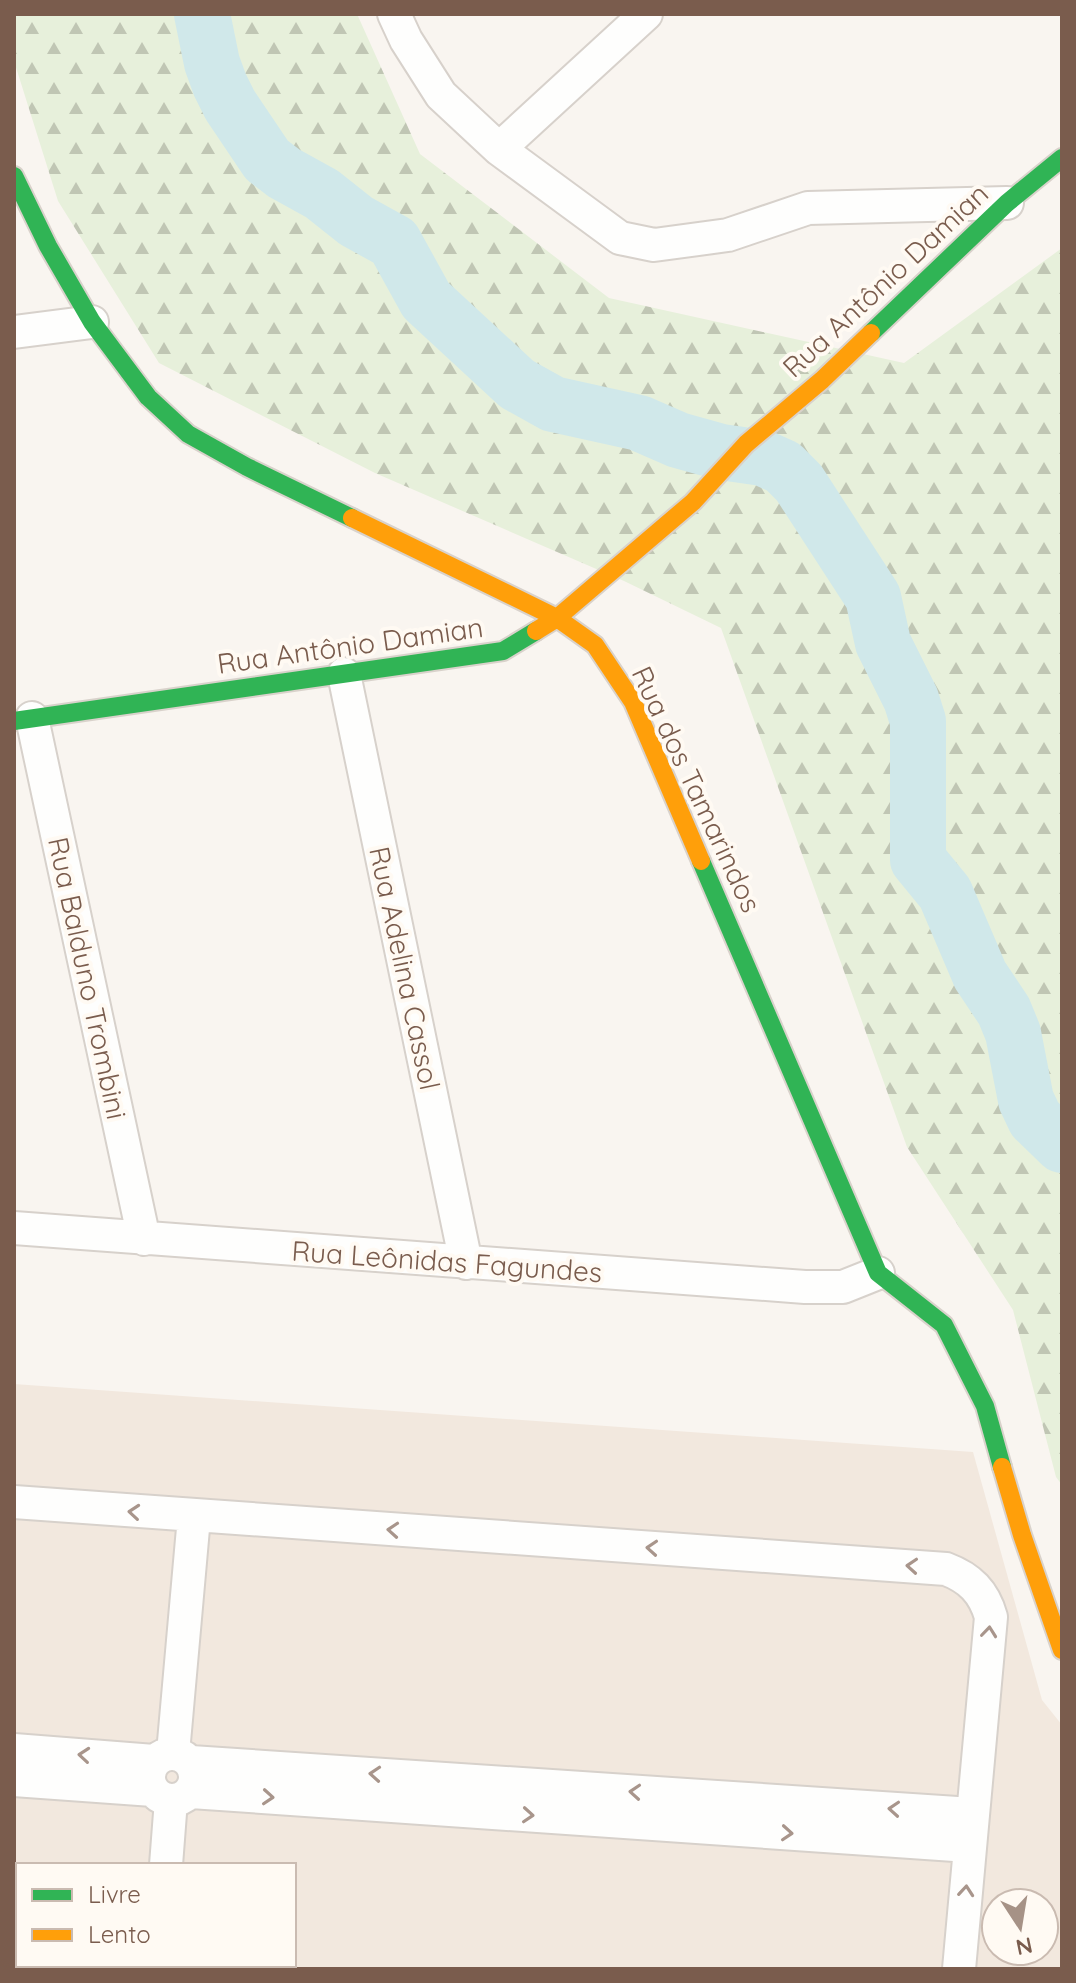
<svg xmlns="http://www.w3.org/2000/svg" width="1076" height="1983" font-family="Quicksand,sans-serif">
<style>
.residential{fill:#f2e8de;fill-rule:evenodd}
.forest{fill:url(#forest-firs)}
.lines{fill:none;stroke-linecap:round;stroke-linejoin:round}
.river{stroke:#d0e8ea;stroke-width:56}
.street-casing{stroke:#d7d1cb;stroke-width:36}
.fast-casing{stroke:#d9d2cb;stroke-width:22}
.slow-casing{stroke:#d9d2cb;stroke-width:22}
.street{stroke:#fefefd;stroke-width:32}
.fast{stroke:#30b455;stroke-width:18}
.slow{stroke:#ff9f0a;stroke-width:18}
.oneway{stroke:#a8958b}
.labels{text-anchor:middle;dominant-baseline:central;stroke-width:8;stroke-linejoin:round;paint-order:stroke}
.street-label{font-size:28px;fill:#7a5c4d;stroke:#fffaf3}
</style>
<defs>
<pattern id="forest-firs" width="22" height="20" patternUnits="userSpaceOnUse" patternTransform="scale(2)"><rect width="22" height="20" fill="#e7f0db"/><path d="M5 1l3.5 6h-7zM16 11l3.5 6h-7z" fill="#c0c6b4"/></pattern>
</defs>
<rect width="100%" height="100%" fill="#f9f5f0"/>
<!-- residential -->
<path class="residential" d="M14,1384L973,1452L1042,1700L1062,1725V1969H14ZM18,1865H294V1965H18ZM996,1903H1044V1951H996Z"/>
<!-- forest -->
<path class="forest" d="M14,14H357L420,154L609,298L904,363L1062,248V1485L1056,1477L1013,1310L907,1147L721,628L624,581L375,473L159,363L58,201L14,61Z"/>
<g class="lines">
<!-- river -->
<path class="river" d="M202,14L212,63L220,85L230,105L267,160L284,173L322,194L356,221L394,242L426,300L517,384L553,404L639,423L678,440L721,452L763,458L783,467L799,483L873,597L883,643L911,699L918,721V860L945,893L980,975L1004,1011L1013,1033L1026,1100L1035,1119L1062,1145"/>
<defs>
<path id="street" d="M394,14L406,40L441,95L499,149L620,238L654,245L728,235L808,208L1007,203
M499,149L646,14
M14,332L92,322
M344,674L466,1263
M32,718L144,1239
M14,1228L805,1287H843L878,1273
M14,1502L946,1569C970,1578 984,1592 991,1617L959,1969
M14,1750L154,1761
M173,1753L194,1517
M149 1777a23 23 0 1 1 46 0a23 23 0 1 1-46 0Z
M191,1762L972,1814
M14,1780L153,1790
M191,1792L969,1846
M166,1865L171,1800
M158,1969L159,1965"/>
<path id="fast" d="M14,176L48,246L92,322L148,397L188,434L247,467L352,518
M871,333L1007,203L1062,158
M14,721L503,651L536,631
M701,861L878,1273L944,1325L985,1406L1002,1467"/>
<path id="slow" d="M352,518L557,618L595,645L633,702L701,861
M536,631L557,618L693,502L746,444L822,380L871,333
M1002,1467L1022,1535L1062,1650"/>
</defs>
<!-- street casing -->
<use href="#street" class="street-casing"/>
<!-- fast casing -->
<use href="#fast" class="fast-casing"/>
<!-- slow casing -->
<use href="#slow" class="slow-casing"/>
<!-- street -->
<use href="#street" class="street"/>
<!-- fast -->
<use href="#fast" class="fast"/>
<!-- slow -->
<use href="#slow" class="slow"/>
</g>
<!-- one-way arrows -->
<defs><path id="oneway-chevron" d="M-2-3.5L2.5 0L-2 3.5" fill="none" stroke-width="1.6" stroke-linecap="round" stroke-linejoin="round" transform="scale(2)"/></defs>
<g class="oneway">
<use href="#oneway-chevron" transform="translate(134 1512) rotate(-175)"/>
<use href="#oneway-chevron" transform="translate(393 1530) rotate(-176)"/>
<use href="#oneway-chevron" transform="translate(652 1548) rotate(-176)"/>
<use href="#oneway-chevron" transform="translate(912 1566) rotate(-176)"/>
<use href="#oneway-chevron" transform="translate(989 1632) rotate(-84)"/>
<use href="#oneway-chevron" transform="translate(84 1755) rotate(-175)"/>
<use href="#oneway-chevron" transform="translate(375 1774) rotate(-176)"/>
<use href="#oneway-chevron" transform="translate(635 1792) rotate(-176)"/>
<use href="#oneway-chevron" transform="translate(268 1797) rotate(4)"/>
<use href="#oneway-chevron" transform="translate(894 1809) rotate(-176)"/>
<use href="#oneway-chevron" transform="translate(528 1815) rotate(4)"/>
<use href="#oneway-chevron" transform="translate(787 1833) rotate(4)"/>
<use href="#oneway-chevron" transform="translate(966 1891) rotate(-85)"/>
</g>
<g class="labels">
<!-- street labels -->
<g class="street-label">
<text transform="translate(885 280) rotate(-43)">Rua Antônio Damian</text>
<text transform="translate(350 645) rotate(-8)">Rua Antônio Damian</text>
<text transform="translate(697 789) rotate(65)">Rua dos Tamarindos</text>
<text transform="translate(405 968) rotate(78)">Rua Adelina Cassol</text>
<text transform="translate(88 978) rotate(78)">Rua Balduno Trombini</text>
<text transform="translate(447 1261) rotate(4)">Rua Leônidas Fagundes</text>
</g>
</g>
<!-- border -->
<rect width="1076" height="1983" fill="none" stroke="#7a5c4d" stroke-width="32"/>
<!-- legend -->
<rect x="16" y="1863" width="280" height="104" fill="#fffaf3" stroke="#cabbb1" stroke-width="2"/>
<rect x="32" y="1889" width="40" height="12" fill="#30b455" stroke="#cabbb1" stroke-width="2"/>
<text x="88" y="1903" font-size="24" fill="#7a5c4d">Livre</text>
<rect x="32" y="1929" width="40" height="12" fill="#ff9f0a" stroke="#cabbb1" stroke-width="2"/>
<text x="88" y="1943" font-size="24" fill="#7a5c4d">Lento</text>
<!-- north arrow -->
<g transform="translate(1020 1927) rotate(168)"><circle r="38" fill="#fffaf3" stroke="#cabbb1" stroke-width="2"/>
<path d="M0-6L14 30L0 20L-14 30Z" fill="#a69286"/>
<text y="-12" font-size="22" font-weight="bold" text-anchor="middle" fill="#7a5c4d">N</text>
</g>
</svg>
